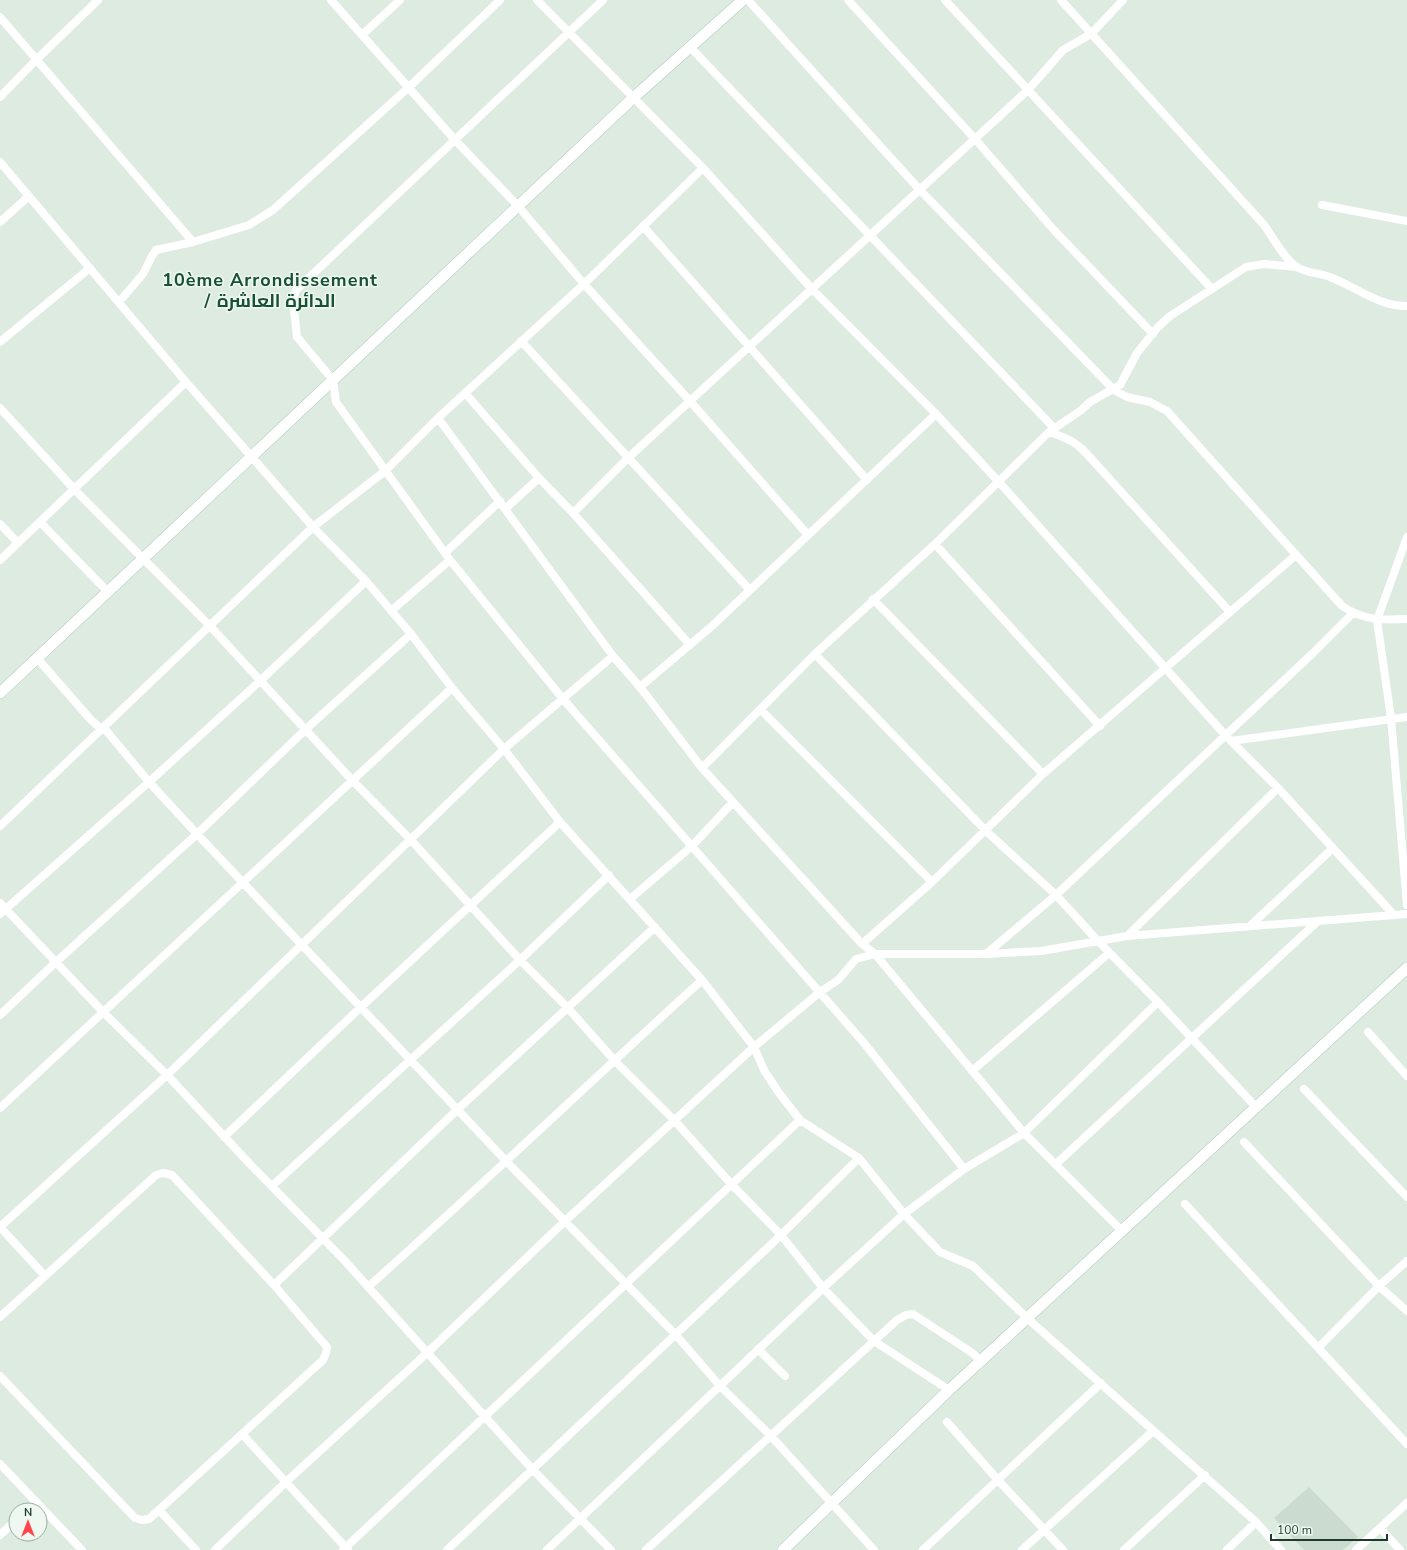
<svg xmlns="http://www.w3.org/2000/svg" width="1407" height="1550" font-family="'Nunito Sans',Cairo,sans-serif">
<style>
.built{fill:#cbdbcf}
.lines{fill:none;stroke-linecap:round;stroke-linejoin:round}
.secondary-casing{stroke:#afccba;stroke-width:12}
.street{stroke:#fff;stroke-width:8}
.secondary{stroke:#fff;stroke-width:11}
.labels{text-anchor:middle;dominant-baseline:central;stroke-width:3;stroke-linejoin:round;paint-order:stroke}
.district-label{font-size:18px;font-weight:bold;letter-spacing:1px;fill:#175033;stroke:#eef7f0}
</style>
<rect width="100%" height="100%" fill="#ddebe1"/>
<!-- built -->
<path class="built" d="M1309,1487L1358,1537L1343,1550H1304L1274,1518Z"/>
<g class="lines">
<defs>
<path id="secondary" d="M0,693L633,98L743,0
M783,1550L949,1390L1407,968"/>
</defs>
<!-- secondary casing -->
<use href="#secondary" class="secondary-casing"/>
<!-- street -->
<path class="street" d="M331,0L455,140L518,206L584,284L690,401L808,535
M537,0L703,168L811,288L936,414L998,481L1226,736L1278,788L1394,915
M603,0L296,290L293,300L297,337L333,380L336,402L450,560L563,699L864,1043L964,1169
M748,0L919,189L1114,390L1127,397L1150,402L1167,411L1342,606C1365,621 1381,620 1407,619
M848,0L975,139L1053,229L1153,334
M945,0L1212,289
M1061,0L1265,226C1273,238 1285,260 1297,267C1306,273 1320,273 1330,277C1356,287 1378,306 1407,306
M0,17L193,242
M362,35L400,0
M690,47L1054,428
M0,97L37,59L98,0
M0,162L186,382L313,527L366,581L411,634L452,688L504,749L560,822L702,980L754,1047L764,1070L779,1093L800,1120L859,1158L904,1214L940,1252L973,1266L1027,1318L1256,1522L1281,1550
M1322,205L1407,221
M0,222L29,196
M643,226L867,480
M119,302L143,274L152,256L156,250L193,242L249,225L273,210L409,87L500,0
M521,341L750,590
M0,342L90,268
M466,394L539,478L573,513L690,645
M0,408L74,489L209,625L352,780L411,840L520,960L567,1007L614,1060L675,1121L732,1185L781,1235L823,1288L874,1341L949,1390
M438,418L613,656L640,687L702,768L862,944L875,954L1024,1133L1122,1231
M1049,432C1064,437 1075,441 1086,453L1230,612
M505,509L539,478
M573,513L628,458L1028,90L1063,50L1091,34L1123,0
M40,522L108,592
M0,524L18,543
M1407,537L1377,620L1391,718L1407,905
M935,544L1100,726
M445,553L500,501
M0,560L186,382
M873,599L1043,774
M391,611L450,560
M815,654L986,831L1056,895L1098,941L1158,1002L1256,1107
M37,658L91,720L99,727L104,728L149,782L197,834L506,1161L676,1335L720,1386L771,1436L874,1550
M640,687L712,626L936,414
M761,710L932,882
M1231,741L1407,717
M702,768L815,654L935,544L1049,432L1080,411L1090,402L1120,385L1137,353L1158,327L1170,316L1246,267L1264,264L1297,267
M0,826L313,527L385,471L438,418L584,284L703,168
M630,899L692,846L733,802
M0,903L103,1012L167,1075L248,1162L344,1260L533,1470L611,1550
M0,914L149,782L260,681L366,581
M1250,926L1333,848
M1127,936L1278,788
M862,944L932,882L1043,774L1296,555
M986,954L1056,895L1313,653L1353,613
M0,1015L56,962L197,834L306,729L411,634
M1368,1032L1407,1076
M972,1071L1109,953
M1304,1089L1407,1197
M0,1108L452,688
M224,1137L361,1007L560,822
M1244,1142L1379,1286L1407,1311
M1056,1164L1317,922
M272,1186L520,960L609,875
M1185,1204L1407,1444
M0,1227L167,1075L504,749L613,656
M0,1227L45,1276
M274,1285L458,1109L655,927
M368,1287C481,1186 590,1082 702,980
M0,1317L156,1175L163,1173L172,1175L274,1285L327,1347L326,1353L323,1360L149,1519L142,1520L135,1518L0,1376
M1318,1348L1379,1286L1407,1261
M758,1349L785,1376
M947,1422L997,1479L1063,1550
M242,1434L348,1550
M0,1464L82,1550
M27,1510L36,1502
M159,1510L196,1550
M1380,1528L1400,1550
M0,1535L16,1520
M215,1550L287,1481L427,1353L565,1221L754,1047L820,992L838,980L856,959L875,954H986L1041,951L1127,936L1407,914
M343,1550L800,1120
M447,1550L781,1235L859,1158
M547,1550L823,1288L904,1214L964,1169L1024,1133L1158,1002
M646,1550L897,1320L906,1315L913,1314L971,1352L981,1361
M923,1550L1101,1383
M1022,1550L1153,1431
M1124,1550L1205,1475
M1227,1550L1256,1522
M1356,1550L1407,1503"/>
<!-- secondary -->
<use href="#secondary" class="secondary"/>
</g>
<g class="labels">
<!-- district labels -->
<g class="district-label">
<text x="270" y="280">10ème Arrondissement<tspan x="270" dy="21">/ الدائرة العاشرة</tspan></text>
</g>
</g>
<!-- north arrow -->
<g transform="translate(28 1522)"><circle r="19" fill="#eef7f0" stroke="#9aaca1"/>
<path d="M0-3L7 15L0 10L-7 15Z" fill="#ff474b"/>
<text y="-6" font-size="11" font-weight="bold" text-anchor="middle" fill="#1d3c2b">N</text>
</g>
<!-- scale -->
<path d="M1271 1534v6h116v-6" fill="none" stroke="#1d3c2b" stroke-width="2"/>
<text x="1277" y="1534" font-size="12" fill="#1d3c2b" stroke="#eef7f0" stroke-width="3" paint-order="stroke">100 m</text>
</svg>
